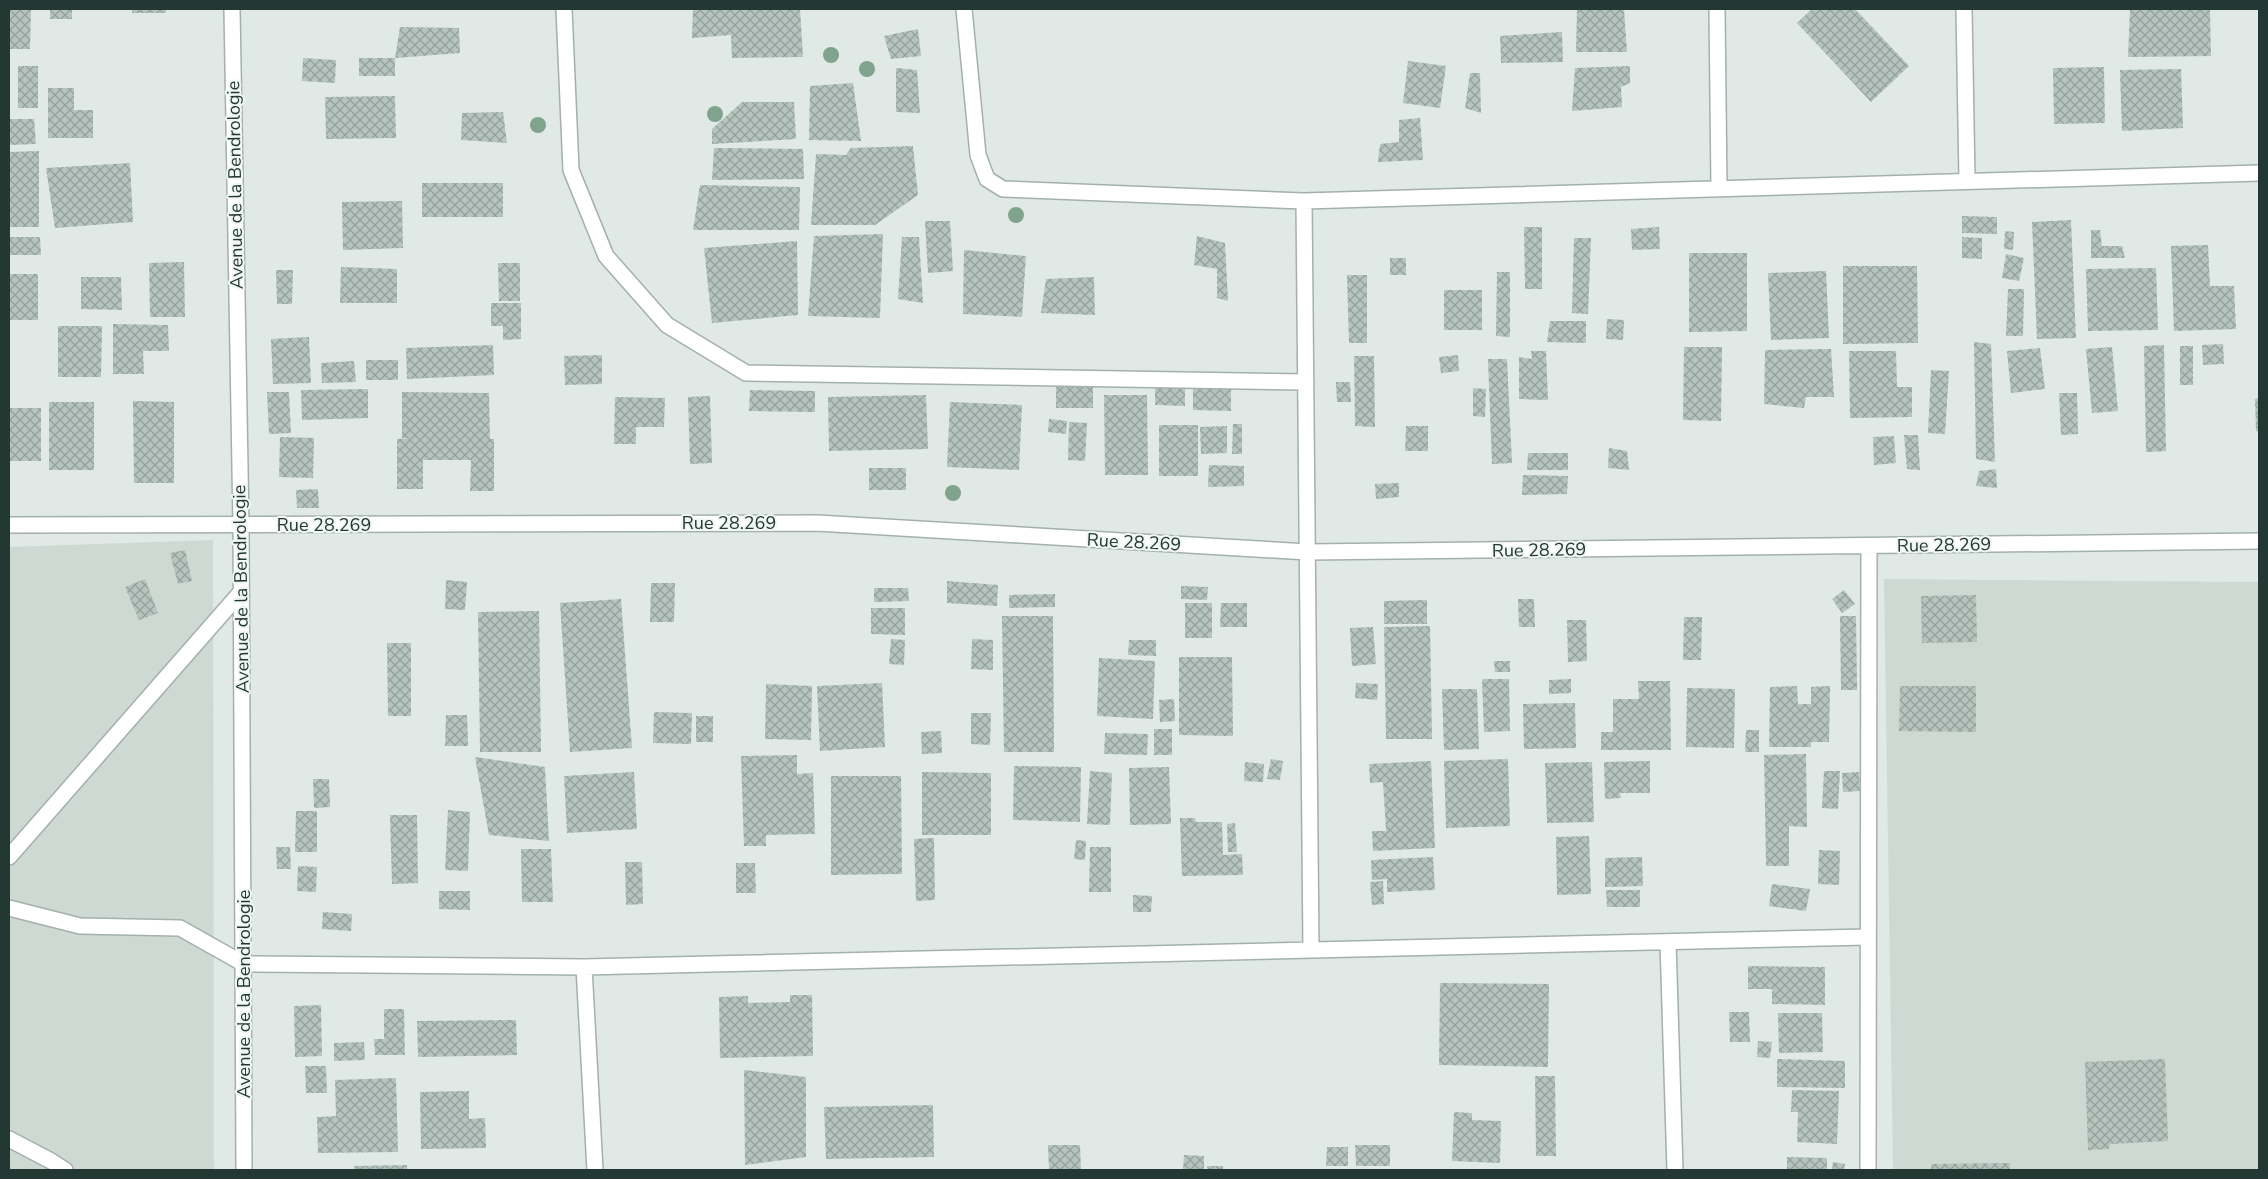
<svg xmlns="http://www.w3.org/2000/svg" width="2268" height="1179" font-family="'Nunito Sans',sans-serif">
<style>
.built{fill:#cfd9d4}
.building{fill:url(#building-cross-hatch)}
.lines{fill:none;stroke-linecap:round;stroke-linejoin:round}
.service-casing{stroke:#a4b0ac;stroke-width:18}
.minor-casing{stroke:#a4b0ac;stroke-width:18}
.service{stroke:#fff;stroke-width:15}
.minor{stroke:#fff;stroke-width:15}
.tree{fill:#80a38e}
.labels{text-anchor:middle;dominant-baseline:central;stroke-width:4;stroke-linejoin:round;paint-order:stroke}
.street-label{font-size:18px;fill:#233832;stroke:#f0f6f3}
</style>
<defs>
<pattern id="building-cross-hatch" width="8" height="8" patternUnits="userSpaceOnUse" patternTransform="scale(1.25)"><rect width="8" height="8" fill="#b6c4be"/><path d="M0 0l8 8M0 8l8-8" fill="none" stroke="#94a09b"/></pattern>
</defs>
<rect width="100%" height="100%" fill="#e0e9e5"/>
<!-- built -->
<path class="built" d="M213,540L214,1170H9V547Z
M1884,579L2259,582V1170H1893Z"/>
<!-- building -->
<path class="building" d="M9,9H31L30,49H9Z
M50,9H72V19H50Z
M132,9H166V13H132Z
M693,9H800L803,57L732,58L731,35L692,38Z
M1577,9H1624L1627,52H1576Z
M1812,9H1855L1909,66L1871,102L1797,23Z
M2130,9H2210L2211,56L2128,57Z
M400,27L459,28L460,53L395,58Z
M918,29L921,56L891,59L884,36Z
M1562,32L1563,62L1501,63L1500,36Z
M303,58L336,60L335,83L302,81Z
M359,58H395V76H359Z
M1408,61L1446,66L1440,108L1403,103Z
M18,66H38V108H18Z
M1630,66V83L1621,87L1622,107L1572,111L1575,68Z
M2104,67L2105,123L2054,124L2053,68Z
M896,68L917,70L920,113L896,112Z
M2181,69L2183,128L2122,131L2120,70Z
M1470,73H1480L1481,113L1465,108Z
M853,83L861,141L809,140L810,86Z
M48,88H74V110H93V138H48Z
M395,96L396,138L326,139L325,97Z
M742,102H794L796,139L712,144V129Z
M503,112L507,143L461,140L462,113Z
M1420,118L1423,160L1378,162L1380,144L1399,142V120Z
M9,119H34L36,144L9,145Z
M913,146L918,195L875,225H811L816,154L846,155L851,148Z
M714,148L803,149L804,179L712,180Z
M39,151V227H9V152Z
M130,163L133,222L55,228L46,168Z
M422,183H503V217H422Z
M700,185L800,187L799,230H693Z
M402,201L403,248L343,250L342,202Z
M1962,216L1997,217V234L1962,233Z
M2071,220L2076,338L2037,339L2032,222Z
M925,221H950L953,271L928,273Z
M1524,227H1542V289H1525Z
M1659,227L1660,249L1632,250L1631,229Z
M2091,230H2100L2102,246H2122L2125,258H2091Z
M2005,231L2014,232L2013,250L2004,249Z
M883,234L880,318L808,316L814,236Z
M1197,236L1225,243L1228,301L1217,298V269L1194,265Z
M9,237H40L41,255H9Z
M902,237H919L923,303L898,299Z
M1962,237L1982,238V259L1962,258Z
M1574,238H1591L1588,314L1572,313Z
M797,241L798,315L712,323L704,248Z
M2208,245L2210,286H2234L2236,329L2174,331L2171,246Z
M964,250L1026,256L1022,317L963,314Z
M1689,253H1747V331L1689,332Z
M2006,254L2024,258L2019,281L2002,278Z
M1390,258H1406V275H1390Z
M184,262L185,317H150L149,263Z
M498,263H520V301H499Z
M1843,266H1917L1918,343L1843,344Z
M341,267L397,269V303H340Z
M2156,268L2158,330L2088,331L2086,269Z
M276,270H293L292,304H277Z
M1826,271L1829,338L1771,340L1768,273Z
M1497,272H1510V337L1496,336Z
M9,274H38V320H9Z
M1347,275H1367V343H1349Z
M81,277H121L122,310L81,309Z
M1094,277L1095,315L1041,313L1046,279Z
M2008,289H2024L2023,336H2006Z
M1444,290H1482V330H1444Z
M491,303H521V339L503,340V326H491Z
M1607,319L1624,320L1623,340L1606,339Z
M1550,321H1586V343L1547,342Z
M113,324L168,325L169,351H143L144,374H113Z
M58,326H102L101,377H58Z
M309,337L311,383L273,384L271,339Z
M1974,342L1991,344L1995,462L1976,459Z
M2223,344L2224,364L2203,365L2202,345Z
M493,345L494,375L407,379L406,348Z
M2164,345L2166,451L2146,452L2144,346Z
M2180,346H2193V385H2180Z
M1684,347H1722L1721,421L1683,420Z
M2112,347L2118,411L2092,413L2086,349Z
M2040,348L2045,389L2011,393L2007,351Z
M1831,349L1834,397H1806L1804,408L1764,404L1765,350Z
M1531,351H1546L1548,400L1519,399V357L1532,359Z
M1849,351H1896L1897,387H1912V417L1850,418Z
M602,355V384L565,385L564,356Z
M1458,355L1459,371L1441,373L1439,357Z
M1354,356H1374L1375,427L1355,426Z
M1488,359H1507L1512,463L1492,464Z
M366,360H398V380H366Z
M354,361L356,382L322,383L321,363Z
M1931,370L1949,371L1945,434L1928,433Z
M1336,382H1350L1351,402H1337Z
M1193,386L1231,387V411L1193,410Z
M1056,387H1093V408H1056Z
M1155,387H1185V406L1155,405Z
M1473,388L1486,389L1485,417L1473,416Z
M368,389V418L302,420L301,390Z
M750,390L815,391V412L749,411Z
M267,392H289L291,433L269,434Z
M402,392L489,393L490,439H494V491H470L471,460H423V489H397V439L412,438H402Z
M2059,393H2077L2078,434L2061,435Z
M926,395L928,449L829,451L828,397Z
M1104,395H1147L1148,475H1105Z
M710,396L712,463L690,464L688,397Z
M615,397L665,398L664,427H636V444H614Z
M2259,398V432L2256,431L2255,399Z
M133,401L174,402V483H134Z
M49,402H94V470H49Z
M950,402L1022,405L1019,470L947,467Z
M9,408H41V461H9Z
M1049,419L1067,421L1066,434L1048,432Z
M1069,422L1087,423L1085,461L1068,460Z
M1233,424H1242V454H1232Z
M1159,425H1198V476H1159Z
M1227,426V453L1201,454L1200,427Z
M1406,426H1428V451H1405Z
M1904,435H1918L1920,470L1907,469Z
M1894,436L1896,463L1874,465L1873,437Z
M280,437L314,438L313,478L279,477Z
M1609,448L1627,451L1629,470L1608,468Z
M1528,453H1568V470H1527Z
M1209,465L1244,466V486L1208,487Z
M869,468H906V490H869Z
M1996,469L1997,488L1976,486L1979,471Z
M1523,475L1568,476L1567,494L1522,495Z
M1399,483V497L1376,499L1375,484Z
M318,489L319,508H297L296,490Z
M185,550L192,581L178,584L170,553Z
M145,579L158,613L139,620L125,587Z
M446,580L467,582L465,610L445,609Z
M947,581L998,585L997,606L947,603Z
M651,583H675L674,622H650Z
M1181,586L1208,587L1207,600L1181,599Z
M874,588H908L909,601L874,602Z
M1844,590L1855,604L1842,613L1832,599Z
M1055,594V607L1009,608V595Z
M1976,595L1977,642L1922,643L1921,596Z
M621,599L632,748L570,752L560,603Z
M1518,599H1534L1535,627H1519Z
M1427,600V624H1384V601Z
M1185,603H1212V638H1185Z
M1221,603H1247V627H1220Z
M871,608H905V635L871,634Z
M539,611L541,752H480L478,612Z
M1002,616H1053L1054,752H1004Z
M1840,616H1856L1857,690H1841Z
M1684,617H1702L1701,660H1683Z
M1567,620H1586L1587,661L1568,662Z
M1430,626L1432,739H1386L1384,627Z
M1373,627L1376,664L1352,666L1350,628Z
M891,639L905,640L904,665L889,664Z
M972,639L993,640V670L971,669Z
M1129,640H1156V656L1128,655Z
M387,643H411V716H388Z
M1179,657H1232L1233,736L1179,735Z
M1099,658L1155,661L1153,719L1097,716Z
M1494,661H1510V672H1495Z
M1482,679H1509L1510,731L1484,732Z
M1571,679V693L1549,694V680Z
M1638,681H1670L1671,750H1601V732H1613V699H1639Z
M882,683L885,747L820,751L817,686Z
M1356,683L1378,684L1377,700L1355,698Z
M766,684L812,686L811,740L765,739Z
M1797,686L1798,704H1811V687L1830,686L1829,742H1811V747H1769L1770,687Z
M1900,686H1976V732L1899,731Z
M1687,688L1735,689L1734,748L1686,747Z
M1442,689H1477L1479,749L1444,750Z
M1174,699L1175,721L1160,722L1159,700Z
M1575,703L1576,748L1524,749L1523,704Z
M654,712L692,713L691,744L653,743Z
M971,713H991L990,745L971,744Z
M446,715H467L468,746H445Z
M696,716H713V742H696Z
M1154,729H1172V755H1154Z
M1746,730H1759V752H1745Z
M941,731L942,753L922,754L921,732Z
M1105,733L1148,734L1147,755L1104,754Z
M1806,754L1807,827L1789,826V866H1766L1764,755Z
M797,755V774L813,773L815,834L766,835V846H744L741,756Z
M475,757L545,767L549,841L489,835Z
M1271,759L1283,761L1280,780L1267,779Z
M1508,759L1510,826L1446,828L1444,761Z
M1431,761L1435,848L1373,851L1372,831H1386L1383,782L1370,783L1369,764Z
M1650,761V793H1620L1621,798L1605,799L1604,762Z
M1245,762L1264,764L1263,782L1244,781Z
M1592,762L1594,822L1547,823L1545,763Z
M1014,766L1081,767L1080,822L1013,820Z
M1169,767L1171,824L1130,825L1129,768Z
M1090,771L1112,773L1110,825L1087,824Z
M1824,771H1840L1838,809L1822,808Z
M634,772L637,829L567,833L564,776Z
M922,772L991,773V835H922Z
M1859,772L1860,791L1843,792L1842,773Z
M831,776H901L902,874L831,875Z
M313,779H329L330,807L314,808Z
M448,810L470,812L468,871L445,870Z
M296,811H317V852H295Z
M390,815H417L418,883L392,884Z
M1180,818H1195L1196,822H1222L1223,855L1242,854L1243,875L1182,876Z
M1235,823L1237,852H1228L1227,824Z
M1589,836L1591,894L1557,895L1556,837Z
M934,838L935,900L916,901L914,839Z
M1076,840L1086,841L1085,860L1074,859Z
M276,847H290L291,869H277Z
M1090,847H1111V892H1089Z
M521,849H551L553,902H522Z
M1819,850L1840,851L1839,885L1818,884Z
M1433,857L1435,890L1387,892V879L1372,880L1371,860Z
M1642,857L1643,886L1605,887V858Z
M625,862H642L643,904L626,905Z
M736,863H755L756,893H736Z
M298,866L317,867L316,892L297,891Z
M1383,881L1384,904L1372,905L1370,882Z
M1772,884L1810,889L1806,911L1769,906Z
M1606,890H1640V907H1607Z
M439,891H470V910L439,909Z
M1133,895L1152,896L1151,912H1133Z
M323,912L352,914L351,931L322,929Z
M1748,966L1825,967V1005L1772,1004V989H1748Z
M1440,983L1549,984L1548,1067L1439,1065Z
M790,995H812L813,1056L720,1058L719,997L748,996V1003L790,1002Z
M321,1005L322,1056L295,1057L294,1006Z
M384,1009H404L405,1055H375L374,1039H384Z
M1729,1012H1749L1750,1042H1730Z
M1778,1013H1822L1823,1052L1779,1053Z
M516,1020L517,1055L418,1057L417,1021Z
M1758,1041L1772,1042L1770,1058L1757,1057Z
M364,1042L365,1060L334,1061V1043Z
M1777,1059L1845,1061V1088L1777,1087Z
M2165,1059L2168,1141L2110,1144L2109,1149L2088,1150L2085,1062Z
M305,1066H326L327,1093H306Z
M744,1070L806,1077V1157L745,1165Z
M1535,1076H1555L1556,1156H1536Z
M396,1078L398,1152L318,1153L317,1117L336,1116L335,1080Z
M1792,1090L1839,1091L1837,1144L1797,1142L1798,1112H1791Z
M469,1091V1119L485,1118L486,1148L421,1149L420,1092Z
M933,1105L934,1157L826,1159L824,1107Z
M1454,1112L1472,1113V1120L1501,1121L1500,1163L1452,1161Z
M1048,1145H1080L1081,1170H1049Z
M1355,1145H1390V1166H1356Z
M1327,1147H1348V1166H1326Z
M1184,1155L1204,1156V1170H1183Z
M1787,1157L1827,1158V1170H1787Z
M1833,1162L1845,1164L1844,1170H1832Z
M2010,1163V1170H1931V1164Z
M407,1165V1170H354V1166Z
M1207,1166H1223V1170H1208Z"/>
<g class="lines">
<defs>
<path id="service" d="M9,857L241,592
M9,908L80,926L180,928L244,964
M9,1139L51,1161L65,1170"/>
<path id="minor" d="M232,9L241,526L244,1170
M564,9L571,170L606,256L667,325L746,373L1306,382
M964,9L978,155L987,179L1003,189L1304,201L2259,173
M1717,9L1719,188
M1964,9L1967,181
M1304,201L1311,950
M9,525L817,523L1308,552L2259,541
M1668,942L1675,1170
M244,964L584,967L1867,937
M584,967L595,1170
M1868,1170L1869,546"/>
</defs>
<!-- service casing -->
<use href="#service" class="service-casing"/>
<!-- minor casing -->
<use href="#minor" class="minor-casing"/>
<!-- service -->
<use href="#service" class="service"/>
<!-- minor -->
<use href="#minor" class="minor"/>
</g>
<!-- trees -->
<g class="tree">
<circle cx="831" cy="55" r="8"/>
<circle cx="867" cy="69" r="8"/>
<circle cx="715" cy="114" r="8"/>
<circle cx="538" cy="125" r="8"/>
<circle cx="1016" cy="215" r="8"/>
<circle cx="953" cy="493" r="8"/>
</g>
<g class="labels">
<!-- street labels -->
<g class="street-label">
<text transform="translate(235 185) rotate(-91)">Avenue de la Bendrologie</text>
<text x="729" y="523">Rue 28.269</text>
<text x="324" y="525">Rue 28.269</text>
<text transform="translate(1134 542) rotate(3)">Rue 28.269</text>
<text transform="translate(1944 545) rotate(-1)">Rue 28.269</text>
<text transform="translate(1539 550) rotate(-1)">Rue 28.269</text>
<text transform="translate(241 589) rotate(-91)">Avenue de la Bendrologie</text>
<text transform="translate(244 994) rotate(-90)">Avenue de la Bendrologie</text>
</g>
</g>
<!-- border -->
<rect width="2268" height="1179" fill="none" stroke="#233832" stroke-width="20"/>
</svg>
